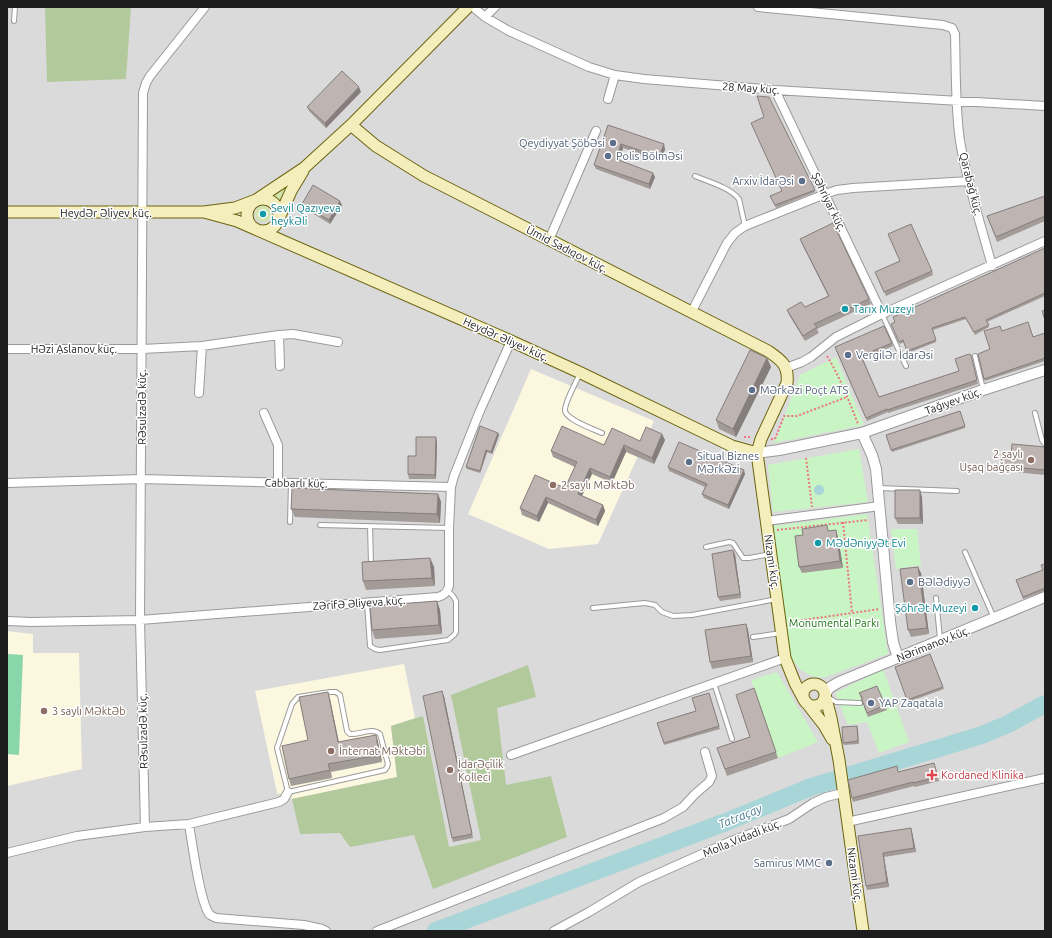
<svg xmlns="http://www.w3.org/2000/svg" width="1052" height="938" font-family="Ubuntu,sans-serif">
<style>
.residential{fill:#dbdadb}
.education{fill:#fcf7df}
.grass{fill:#d2e4ae}
.forest{fill:#b2c99c}
.park{fill:#c9f4c4}
.pitch{fill:#89d6ab}
.water{fill:#a8d5d8}
.lines{fill:none;stroke-linecap:round;stroke-linejoin:round}
.river{stroke:#a8d5d8;stroke-width:18}
.service-casing{stroke:#9a9a9a;stroke-width:6}
.minor-casing{stroke:#9a9a9a;stroke-width:10}
.tertiary-casing{stroke:#9a9a9a;stroke-width:12}
.secondary-casing{stroke:#6b650e;stroke-width:13}
.path{stroke:#ed757e;stroke-width:2;stroke-dasharray:2 2;stroke-linecap:butt}
.service{stroke:#fff;stroke-width:4}
.minor{stroke:#fff;stroke-width:8}
.tertiary{stroke:#fff;stroke-width:10}
.secondary{stroke:#f4edbc;stroke-width:11}
.wall{fill:#a39b98}
.shaded-wall{fill:#857e7c}
.building{fill:#beb4b1;stroke:#857e7c}
.service-dot{fill:#5c6f8a;stroke:#fff;stroke-width:1.5}
.culture-dot{fill:#0f9aa8;stroke:#fff;stroke-width:1.5}
.education-dot{fill:#8d6e63;stroke:#fff;stroke-width:1.5}
.health-dot{fill:#e0444e;stroke:#fff;stroke-width:1.5}
.labels{text-anchor:middle;dominant-baseline:central;stroke-width:3;stroke-linejoin:round;paint-order:stroke}
.street-label{font-size:11px;fill:#1d1d1d;stroke:#fff}
.service-label{font-size:11px;fill:#4e5e75;stroke:#fff;text-anchor:start}
.culture-label{font-size:11px;fill:#0d838f;stroke:#fff;text-anchor:start}
.education-label{font-size:11px;fill:#785e54;stroke:#fff;text-anchor:start}
.park-label{font-size:11px;fill:#1d7215;stroke:#fff}
.health-label{font-size:11px;fill:#be3a42;stroke:#fff;text-anchor:start}
.water-label{font-size:12px;font-style:italic;fill:#48788f;stroke:#fff}
</style>
<rect width="100%" height="100%" fill="#eee9e4"/>
<!-- residential -->
<path class="residential" d="M7,7H1045V931H7Z"/>
<!-- education -->
<path class="education" d="M531,369L654,421L598,544L549,549L468,514Z
M7,631L33,634V653H79L82,769L7,786Z
M404,664L415,718L391,726L397,777L292,799L277,793L255,691Z"/>
<!-- grass -->
<path class="grass" d="M291,182L279,202L272,196Z
M255 214a8 8 0 1 1 16 0a8 8 0 1 1-16 0Z"/>
<!-- forest -->
<path class="forest" d="M45,7H131L126,79L47,82Z
M528,665L536,697L497,708L506,785L551,776L567,837L433,889L414,835L350,847L340,833L300,834L292,799L397,777L391,726L423,716L449,847L481,840L451,695Z"/>
<!-- park -->
<path class="park" d="M836,357L864,425L774,443L800,375Z
M859,449L868,502L773,512L768,465Z
M867,514L888,654L826,677C810,679 800,671 791,658L773,526Z
M891,529H917L921,565L896,569Z
M883,669L909,742L879,753L867,722L848,725L835,693Z
M777,672L818,742L778,758L751,680Z"/>
<!-- pitch -->
<path class="pitch" d="M7,654L23,655L19,755L7,754Z"/>
<!-- water -->
<path class="water" d="M814 490a5 5 0 1 1 10 0a5 5 0 1 1-10 0Z"/>
<g class="lines">
<!-- river -->
<path class="river" d="M436,931L726,822L811,787L982,735L1008,724L1045,704"/>
<defs>
<path id="service" d="M14,21L15,7
M695,176C709,182 729,187 739,199L745,226
M882,314L906,366
M975,356L983,389
M580,373C577,381 564,403 565,411C567,420 593,429 602,433
M1035,413L1042,440L1045,444
M879,488L957,491
M290,522L291,483
M320,525L449,528
M370,526L371,564
M706,547L729,542L733,543L743,558H749L771,554
M965,552L994,618
M936,598L940,639
M367,603L370,646L375,649L380,650L448,640L454,635L456,632V601L453,596L448,591
M593,608L645,603L655,605L662,612L673,616L692,615L777,599
M753,637L781,633
M714,683L732,739
M330,692H336L340,695L347,731L350,734C360,735 372,727 380,734L388,764L387,767L385,770L288,792L277,748L292,704L298,697Z
M829,698L836,702L860,703"/>
<path id="minor" d="M473,7L485,17L509,31L589,67L615,75L644,79L775,90L1045,106
M758,7L943,25L952,28L955,34C956,70 955,106 960,141C967,183 981,225 992,266
M485,17L495,7
M775,90L882,314
M608,99L615,75
M549,240L596,131
M691,313L727,243L735,233L745,226L825,194L837,190L853,188L969,181
M279,335L280,366
M7,349H142L202,346L279,335L293,334L338,342
M786,368L802,362L811,357L836,337L882,314L1045,241
M199,393L202,346
M264,413L278,445V483
M7,483L142,479L451,487
M766,521L880,506
M7,621L31,622L140,620L438,597C444,595 447,593 449,586V528L451,487L454,476L479,413L511,341
M511,755L785,658
M847,822L1045,778
M189,824C192,842 200,904 210,915C212,916 214,917 216,918L304,925L322,929L326,931
M145,827L140,620L143,93L146,83L150,76L205,7
M7,853L77,836L145,827L189,824L279,802L284,799L288,792
M377,931L664,818L683,807L695,794L709,782L712,776L705,752
M554,931L589,912L639,882L729,842L789,819L813,803L826,797L843,793"/>
<path id="tertiary" d="M862,433L983,390L1045,370
M757,453L779,450L862,433L872,455L876,469L890,621L893,642L898,658
M825,695L829,688L839,682L1045,597"/>
<path id="secondary" d="M351,125L376,146L424,176L768,351C781,360 789,365 787,383L761,439L757,453L785,658L795,683L804,700
M247 215a16 16 0 1 1 32 0a16 16 0 1 1-32 0Z
M7,212H204L235,208L256,200L304,168L351,125L468,7
M204,212L237,221L511,341L581,373L732,446L757,453
M279,218L291,191L303,171
M803 695a11 11 0 1 1 22 0a11 11 0 1 1-22 0Z
M825,695L831,718L839,760L863,931
M806,702L824,725L832,739"/>
</defs>
<!-- service casing -->
<use href="#service" class="service-casing"/>
<!-- minor casing -->
<use href="#minor" class="minor-casing"/>
<!-- tertiary casing -->
<use href="#tertiary" class="tertiary-casing"/>
<!-- secondary casing -->
<use href="#secondary" class="secondary-casing"/>
<!-- path -->
<path class="path" d="M827,356C840,377 849,401 858,424
M744,437H751
M771,439H775L784,416H797L847,397
M806,458L812,507
M843,522L852,613
M777,530L868,520
M789,622L880,609"/>
<!-- service -->
<use href="#service" class="service"/>
<!-- minor -->
<use href="#minor" class="minor"/>
<!-- tertiary -->
<use href="#tertiary" class="tertiary"/>
<!-- secondary -->
<use href="#secondary" class="secondary"/>
</g>
<!-- wall -->
<path class="wall" d="M361,92L326,128L309,111L307,107Z
M608,125L665,149L661,162L623,148L619,160L655,177L650,189L596,169L594,165Z
M815,190V192L776,208L771,198Z
M1045,196V221L997,242L987,216Z
M302,204L342,205L330,224L304,208Z
M888,234L932,271L933,275L886,296L877,276L900,261Z
M800,239L869,299L871,304L817,329L819,333L805,341L789,315L787,310L805,307L828,296L802,244Z
M1045,248V296L987,322L989,327L975,335L966,319L933,330L936,342L908,353L904,342L900,344L892,326Z
M1002,331L1033,337L1045,333V361L985,381L984,379L990,349Z
M892,343L893,346L863,359L879,397L959,371L972,358L978,384L888,413V412L867,421L836,350Z
M767,358L771,367L736,437L719,429L716,420Z
M960,411L965,428L892,452L886,435Z
M498,433L499,435L492,454L487,452L480,473L467,469L466,467Z
M662,434L665,440L654,464L626,452L612,483L592,474L582,496L603,505L605,511L598,526L548,503L539,522L522,515L520,508L565,488L575,467L553,457L551,451L604,445L640,441Z
M437,442L436,479H409L408,474L416,456Z
M1045,447V475L1003,471L1001,466L1011,455Z
M668,467L745,474L729,509L704,498L702,494L705,487L669,471Z
M438,494L441,502L440,523L295,517L291,509Z
M922,497L923,524H898L895,518Z
M829,531L838,537L843,568L802,573L799,567Z
M735,554L741,598L720,601L718,597Z
M430,558L434,567L435,586L366,590L363,581Z
M1045,564V591L1023,599L1016,580L1043,570Z
M921,573L929,634L911,637L908,630Z
M437,601L440,610L442,634L375,639L372,630Z
M746,624L748,630L753,662L712,669L710,662Z
M930,654L944,689L908,702L895,667Z
M877,686L887,710L868,717L859,693Z
M754,688L778,758L727,776L717,748L750,737Z
M709,693L720,729L664,745L657,723L696,711Z
M444,696L473,838L453,842L452,838Z
M330,699L339,742L376,735L378,742L382,762L331,772L332,778L291,786L289,779L308,740Z
M857,726L858,728L859,744L844,745L843,743Z
M934,763L939,781L915,787L914,786L853,802L852,798L898,772Z
M912,832L916,852L884,857L889,887L867,890L866,886L858,836Z"/>
<!-- shaded-wall -->
<path class="shaded-wall" d="M359,87L361,92L326,128L325,123Z
M621,144L623,148L618,164L616,159Z
M664,144L665,149L661,162L659,157Z
M653,173L655,177L650,189L649,184Z
M340,201L342,205L330,224L329,220Z
M767,358L771,367L736,437L733,429Z
M498,433L499,435L492,454L491,452Z
M662,434L665,440L654,464L652,458Z
M436,437L437,442L436,479L435,475Z
M624,445L626,452L612,483L610,477Z
M486,450L487,452L480,473V471Z
M590,468L592,474L580,500L578,494Z
M744,470L745,474L729,509L728,505Z
M920,490L922,497L923,524L920,518Z
M438,494L441,502L440,523L437,514Z
M546,497L548,503L539,522L537,516Z
M603,505L605,511L598,526L596,520Z
M836,530L838,537L843,568L840,561Z
M733,550L735,554L741,598L740,594Z
M430,558L434,567L435,586L432,578Z
M918,567L921,573L929,634L927,628Z
M437,601L440,610L442,634L439,625Z
M746,624L748,630L753,662L751,656Z
M442,691L444,696L473,838L472,834Z
M328,692L330,699L340,750L338,742Z
M376,735L378,742L382,762L379,755Z
M911,828L912,832L916,852L914,848Z
M883,853L884,857L889,887L887,882Z"/>
<!-- building -->
<path class="building" d="M342,71L359,87L325,123L307,107Z
M757,96L769,97L815,190L775,205L770,196L782,191L751,123L764,117Z
M608,125L664,144L659,157L621,144L616,159L653,173L649,184L594,165Z
M313,185L340,201L329,220L302,204Z
M1045,196V216L996,237L987,216Z
M833,223L869,299L814,324L817,327L803,336L787,310L801,302L805,307L829,296L800,239Z
M911,224L932,271L884,292L875,272L900,261L888,234Z
M1045,248V293L986,320L989,325L974,332L965,317L932,328L936,340L907,351L903,340L899,342L891,324L895,322L893,317Z
M1045,310V320L1042,311Z
M1028,322L1033,337L1045,333V358L984,379L978,354L990,349L984,331L1000,326L1002,331Z
M884,326L892,343L861,356L879,397L959,371L955,359L969,354L971,355L977,380L887,410V409L866,418L835,347Z
M750,350L767,358L733,429L716,420Z
M960,411L965,426L891,450L886,435Z
M480,426L498,433L491,452L486,450L480,471L466,467Z
M562,426L604,445L612,428L640,441L646,427L662,434L652,458L624,445L610,477L590,468L578,494L603,505L596,520L546,497L537,516L520,508L535,475L565,488L577,462L551,451Z
M416,437H436L435,475L408,474V456H416Z
M679,442L744,470L728,505L702,494L707,484L668,467Z
M1012,444L1045,447V470L1001,466L1002,454L1011,455Z
M292,488L438,494L437,514L291,509Z
M895,490H920V518H895Z
M827,525L828,531L836,530L840,561L799,567L795,536L803,535L802,529Z
M733,550L740,594L718,597L712,554Z
M430,558L432,578L363,581L362,562Z
M1045,564V588L1023,597L1016,580L1043,570L1041,565Z
M918,567L927,628L908,630L900,569Z
M437,601L439,625L372,630L370,606Z
M746,624L751,656L710,662L705,630Z
M930,654L943,687L907,700L895,667Z
M877,686L885,705L867,713L862,700V697L859,693Z
M754,688L776,752L725,769L717,748L750,737L736,695Z
M442,691L472,834L452,838L423,696Z
M328,692L338,742L376,735L379,755L328,764L330,770L289,779L282,746L308,740L299,697Z
M709,693L719,726L664,743L657,723L696,711L692,698Z
M857,726L858,741L843,743L842,727Z
M934,763L938,777L913,783V782L852,798L848,780L897,766L898,772Z
M911,828L914,848L883,853L887,882L866,886L858,836Z"/>
<!-- markers -->
<g class="service-dot">
<circle cx="613" cy="143" r="4"/>
<circle cx="608" cy="156" r="4"/>
<circle cx="802" cy="181" r="4"/>
<circle cx="848" cy="355" r="4"/>
<circle cx="752" cy="390" r="4"/>
<circle cx="689" cy="462" r="4"/>
<circle cx="910" cy="582" r="4"/>
<circle cx="871" cy="703" r="4"/>
<circle cx="829" cy="863" r="4"/>
</g>
<g class="culture-dot">
<circle cx="263" cy="214" r="4"/>
<circle cx="845" cy="309" r="4"/>
<circle cx="818" cy="543" r="4"/>
<circle cx="975" cy="608" r="4"/>
</g>
<g class="education-dot">
<circle cx="1031" cy="460" r="4"/>
<circle cx="553" cy="485" r="4"/>
<circle cx="44" cy="711" r="4"/>
<circle cx="331" cy="751" r="4"/>
<circle cx="450" cy="770" r="4"/>
</g>
<path class="health-dot" d="M930 769h4v4h4v4h-4v4h-4v-4h-4v-4h4z"/>
<g class="labels">
<!-- street labels -->
<g class="street-label">
<text transform="translate(751 88) rotate(4)">28 May küç.</text>
<text transform="translate(971 184) rotate(76)">Qarabağ küç.</text>
<text transform="translate(829 202) rotate(64)">Şəhriyar küç.</text>
<text x="106" y="213">Heydər Əliyev küç.</text>
<text transform="translate(567 249) rotate(27)">Ümid Sadıqov küç.</text>
<text transform="translate(506 339) rotate(24)">Heydər Əliyev küç.</text>
<text x="74" y="349">Həzi Aslanov küç.</text>
<text transform="translate(953 401) rotate(-20)">Tağıyev küç.</text>
<text transform="translate(142 407) rotate(-90)">Rəsulzadə küç.</text>
<text transform="translate(296 483) rotate(1)">Cabbarlı küç.</text>
<text transform="translate(772 562) rotate(82)">Nizami küç.</text>
<text transform="translate(359 603) rotate(-4)">Zərifə Əliyeva küç.</text>
<text transform="translate(933 644) rotate(-22)">Nərimanov küç.</text>
<text transform="translate(143 731) rotate(-91)">Rəsulzadə küç.</text>
<text transform="translate(742 838) rotate(-22)">Molla Vidadi küç.</text>
<text transform="translate(855 875) rotate(82)">Nizami küç.</text>
</g>
<!-- service labels -->
<g class="service-label">
<text x="605" y="143" text-anchor="end">Qeydiyyat Şöbəsi</text>
<text x="616" y="156">Polis Bölməsi</text>
<text x="794" y="181" text-anchor="end">Arxiv İdarəsi</text>
<text x="856" y="355">Vergilər İdarəsi</text>
<text x="760" y="390">Mərkəzi Poçt ATS</text>
<text x="697" y="456">Situal Biznes<tspan x="697" dy="13">Mərkəzi</tspan></text>
<text x="918" y="582">Bələdiyyə</text>
<text x="879" y="703">YAP Zaqatala</text>
<text x="821" y="863" text-anchor="end">Samirus MMC</text>
</g>
<!-- culture labels -->
<g class="culture-label">
<text x="271" y="208">Sevil Qazıyeva<tspan x="271" dy="13">heykəli</tspan></text>
<text x="853" y="309">Tarıx Muzeyi</text>
<text x="826" y="543">Mədəniyyət Evi</text>
<text x="967" y="608" text-anchor="end">Şöhrət Muzeyi</text>
</g>
<!-- education labels -->
<g class="education-label">
<text x="1023" y="454" text-anchor="end">2 saylı<tspan x="1023" dy="13">Uşaq bağçası</tspan></text>
<text x="561" y="485">2 saylı Məktəb</text>
<text x="52" y="711">3 saylı Məktəb</text>
<text x="339" y="751">İnternat Məktəbi</text>
<text x="458" y="764">İdarəçilik<tspan x="458" dy="13">Kolleci</tspan></text>
</g>
<!-- park labels -->
<g class="park-label">
<text x="834" y="623">Monumental Parkı</text>
</g>
<!-- health labels -->
<g class="health-label">
<text x="941" y="775">Kordaned Klinika</text>
</g>
<!-- water labels -->
<g class="water-label">
<text transform="translate(740 816) rotate(-22)">Tatraçay</text>
</g>
</g>
<!-- border -->
<rect width="1052" height="938" fill="none" stroke="#1d1d1d" stroke-width="16"/>
</svg>
